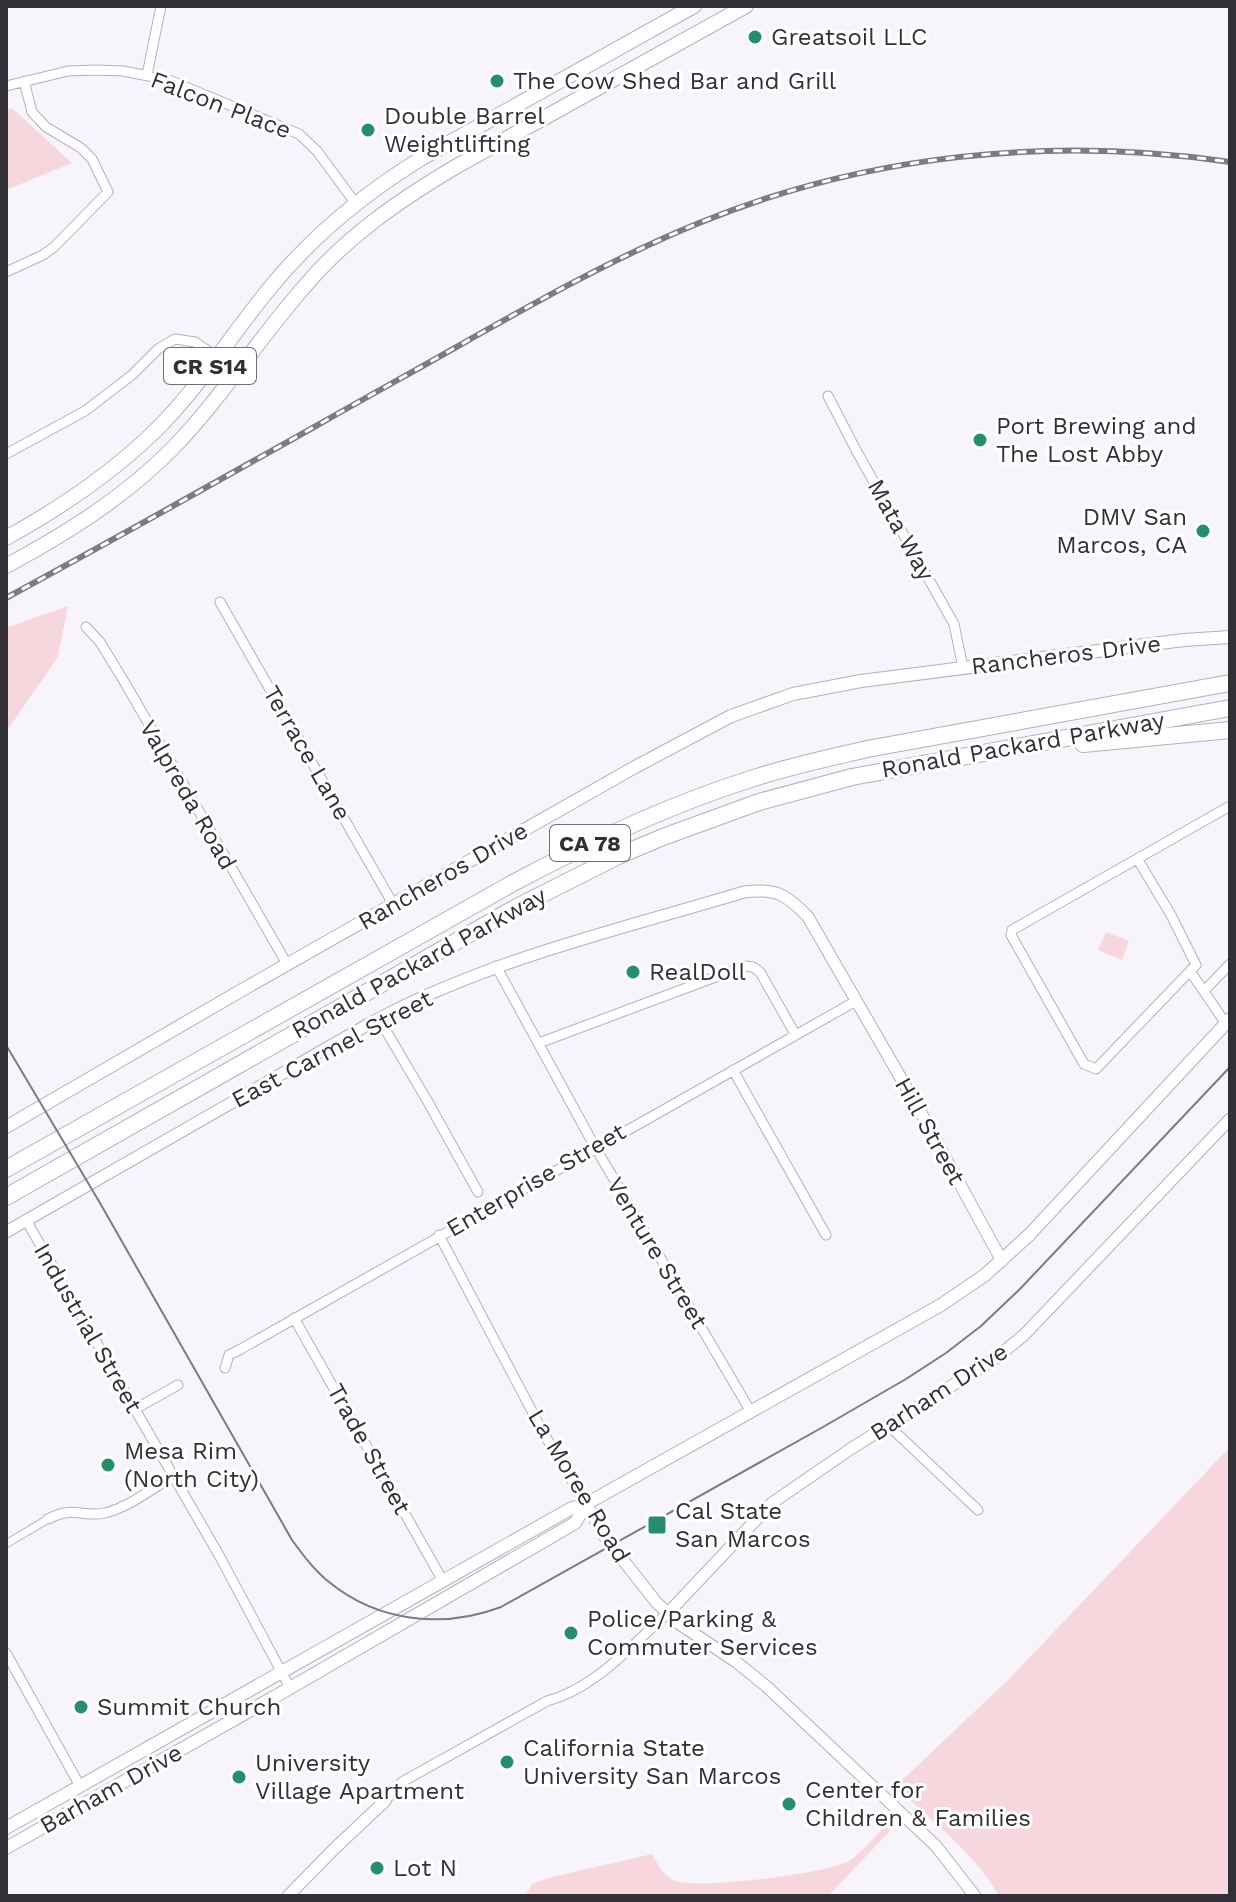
<svg xmlns="http://www.w3.org/2000/svg" width="1236" height="1902" font-family="'Work Sans',sans-serif">
<style>
.green{fill:#f6d7dd}
.lines{fill:none;stroke-linecap:round;stroke-linejoin:round}
.pedestrian-casing{stroke:#b6adc0;stroke-width:9}
.minor-casing{stroke:#b6adc0;stroke-width:11}
.tertiary-casing{stroke:#b6adc0;stroke-width:13}
.secondary-casing{stroke:#b6adc0;stroke-width:14}
.primary-casing{stroke:#b6adc0;stroke-width:16}
.motorway-casing{stroke:#b6adc0;stroke-width:18}
.pedestrian{stroke:#fff;stroke-width:7}
.minor{stroke:#fff;stroke-width:9}
.tertiary{stroke:#fff;stroke-width:11}
.secondary{stroke:#fff;stroke-width:12}
.primary{stroke:#fff;stroke-width:14}
.motorway{stroke:#fff;stroke-width:16}
.tram{stroke:#7e7a82;stroke-width:2}
.rail-casing{stroke:#7e7a82;stroke-width:6}
.rail{stroke:#fff;stroke-width:3;stroke-dasharray:9;stroke-linecap:butt}
.poi-dot{fill:#258f6d;stroke:#fff;stroke-width:3}
.labels{text-anchor:middle;dominant-baseline:central;stroke-width:6;stroke-linejoin:round;paint-order:stroke}
.shield{fill:#fff;stroke:#706d73;stroke-width:2}
.shield-label{font-size:22px;font-weight:bold;fill:#332f37}
.poi-label{font-size:24px;fill:#332f37;stroke:#fff;text-anchor:start}
.street-label{font-size:24px;fill:#332f37;stroke:#fff}
</style>
<rect width="100%" height="100%" fill="#f8f4fc"/>
<!-- green -->
<path class="green" d="M12,108L72,163L6,190V110Z
M68,606L58,657L6,732V628Z
M1106,932L1129,941L1122,960L1098,950Z
M1230,1447V1896H999C976,1855 930,1818 895,1787L1010,1678Z
M892,1819L889,1832L828,1896H525L532,1884L548,1878L652,1854C658,1865 664,1877 676,1881C702,1889 822,1874 847,1862C858,1857 882,1829 892,1819Z"/>
<g class="lines">
<defs>
<path id="pedestrian" d="M6,1544L48,1519"/>
<path id="minor" d="M147,75L161,6
M6,86L68,71L96,70L123,71L169,80L299,134L317,151L356,204
M6,272L43,255L54,247L108,192L92,159L81,148L46,127L32,112L24,81
M828,396L857,452L954,624L963,668
M6,454L85,411L132,375L158,349L175,339L195,342L217,357
M220,602L393,904
M86,627L100,642L125,683L287,964
M1138,860L1171,915L1196,965L1190,971
M496,966L595,1147L751,1412
M1204,991L1230,964
M379,1019L428,1102L478,1192
M1226,1024L1190,971L1096,1069L1084,1064L1011,935L1012,930L1230,806
M539,1043L745,966L753,967L760,972L795,1034
M733,1070L826,1235
M26,1220L220,1557L290,1688
M439,1235L544,1434L586,1504
M294,1318L443,1581
M225,1368L229,1355L241,1349L856,1001
M135,1409L178,1385
M889,1426L978,1510
M48,1519C75,1505 82,1518 105,1513C129,1507 152,1489 173,1476
M6,1653L80,1786
M385,1801L402,1782L547,1701C595,1689 632,1644 668,1613"/>
<path id="tertiary" d="M6,1232L367,1025C482,961 618,930 744,892C776,888 786,894 808,917L921,1113L1002,1261
M586,1504L605,1537L656,1602L678,1623L735,1661L766,1686L936,1846L975,1896
M668,1613L772,1503L852,1448L996,1358L1024,1335L1230,1119
M288,1896L334,1849L385,1801"/>
<path id="secondary" d="M6,1127L242,990L635,767L731,716L793,694L861,681L1184,640L1230,637
M6,1828L570,1509L586,1504L941,1305L985,1275L1029,1235L1230,1019
M6,1848L290,1688L575,1523L586,1504"/>
<path id="primary" d="M6,538C64,506 117,470 163,423C203,381 233,333 269,289C312,236 365,193 422,158L694,6
M6,566C67,533 125,497 174,447C222,397 259,338 305,286C347,236 401,199 457,166L746,6"/>
<path id="motorway" d="M1083,744L1230,730
M6,1169L513,883C590,842 670,804 754,778C791,766 829,758 867,749L1230,683
M6,1197L517,907L618,856L663,837L759,802L852,777L1230,708"/>
</defs>
<!-- pedestrian casing -->
<use href="#pedestrian" class="pedestrian-casing"/>
<!-- minor casing -->
<use href="#minor" class="minor-casing"/>
<!-- tertiary casing -->
<use href="#tertiary" class="tertiary-casing"/>
<!-- secondary casing -->
<use href="#secondary" class="secondary-casing"/>
<!-- primary casing -->
<use href="#primary" class="primary-casing"/>
<!-- motorway casing -->
<use href="#motorway" class="motorway-casing"/>
<!-- pedestrian -->
<use href="#pedestrian" class="pedestrian"/>
<!-- minor -->
<use href="#minor" class="minor"/>
<!-- tertiary -->
<use href="#tertiary" class="tertiary"/>
<!-- secondary -->
<use href="#secondary" class="secondary"/>
<!-- primary -->
<use href="#primary" class="primary"/>
<!-- motorway -->
<use href="#motorway" class="motorway"/>
<!-- tram -->
<path class="tram" d="M6,1045L100,1203L292,1540C303,1555 314,1570 329,1582C378,1622 443,1629 501,1607L823,1427L906,1379L946,1353L981,1326L1019,1290L1230,1067"/>
<defs>
<path id="rail" d="M6,598C139,526 271,451 403,377C500,323 596,265 699,223C867,154 1051,136 1230,162"/>
</defs>
<!-- rail casing -->
<use href="#rail" class="rail-casing"/>
<!-- rail -->
<use href="#rail" class="rail"/>
</g>
<!-- markers -->
<g class="poi-dot">
<circle cx="755" cy="37" r="8"/>
<circle cx="497" cy="81" r="8"/>
<circle cx="368" cy="130" r="8"/>
<circle cx="980" cy="440" r="8"/>
<circle cx="1203" cy="531" r="8"/>
<circle cx="633" cy="972" r="8"/>
<circle cx="108" cy="1465" r="8"/>
<rect x="647" y="1515" width="20" height="20" rx="4"/>
<circle cx="571" cy="1633" r="8"/>
<circle cx="81" cy="1707" r="8"/>
<circle cx="507" cy="1762" r="8"/>
<circle cx="239" cy="1777" r="8"/>
<circle cx="789" cy="1804" r="8"/>
<circle cx="377" cy="1868" r="8"/>
</g>
<g class="labels">
<!-- shield labels -->
<g class="shield">
<rect x="164" y="348" width="92" height="36" rx="6"/>
<rect x="550" y="825" width="80" height="36" rx="6"/>
</g>
<g class="shield-label">
<text x="210" y="366">CR S14</text>
<text x="590" y="843">CA 78</text>
</g>
<!-- poi labels -->
<g class="poi-label">
<text x="771" y="37">Greatsoil LLC</text>
<text x="513" y="81">The Cow Shed Bar and Grill</text>
<text x="384" y="116">Double Barrel<tspan x="384" dy="28">Weightlifting</tspan></text>
<text x="996" y="426">Port Brewing and<tspan x="996" dy="28">The Lost Abby</tspan></text>
<text x="1187" y="517" text-anchor="end">DMV San<tspan x="1187" dy="28">Marcos, CA</tspan></text>
<text x="649" y="972">RealDoll</text>
<text x="124" y="1451">Mesa Rim<tspan x="124" dy="28">(North City)</tspan></text>
<text x="675" y="1511">Cal State<tspan x="675" dy="28">San Marcos</tspan></text>
<text x="587" y="1619">Police/Parking &amp;<tspan x="587" dy="28">Commuter Services</tspan></text>
<text x="97" y="1707">Summit Church</text>
<text x="523" y="1748">California State<tspan x="523" dy="28">University San Marcos</tspan></text>
<text x="255" y="1763">University<tspan x="255" dy="28">Village Apartment</tspan></text>
<text x="805" y="1790">Center for<tspan x="805" dy="28">Children &amp; Families</tspan></text>
<text x="393" y="1868">Lot N</text>
</g>
<!-- street labels -->
<g class="street-label">
<text transform="translate(221 105) rotate(21)">Falcon Place</text>
<text transform="translate(901 530) rotate(61)">Mata Way</text>
<text transform="translate(1066 655) rotate(-7)">Rancheros Drive</text>
<text transform="translate(1023 745) rotate(-10)">Ronald Packard Parkway</text>
<text transform="translate(307 753) rotate(60)">Terrace Lane</text>
<text transform="translate(188 795) rotate(60)">Valpreda Road</text>
<text transform="translate(443 876) rotate(-30)">Rancheros Drive</text>
<text transform="translate(419 963) rotate(-29)">Ronald Packard Parkway</text>
<text transform="translate(332 1049) rotate(-28)">East Carmel Street</text>
<text transform="translate(930 1131) rotate(61)">Hill Street</text>
<text transform="translate(536 1180) rotate(-30)">Enterprise Street</text>
<text transform="translate(657 1253) rotate(59)">Venture Street</text>
<text transform="translate(88 1328) rotate(60)">Industrial Street</text>
<text transform="translate(939 1392) rotate(-33)">Barham Drive</text>
<text transform="translate(369 1449) rotate(61)">Trade Street</text>
<text transform="translate(579 1486) rotate(59)">La Moree Road</text>
<text transform="translate(111 1789) rotate(-29)">Barham Drive</text>
</g>
</g>
<!-- border -->
<rect width="1236" height="1902" fill="none" stroke="#332f37" stroke-width="16"/>
</svg>
